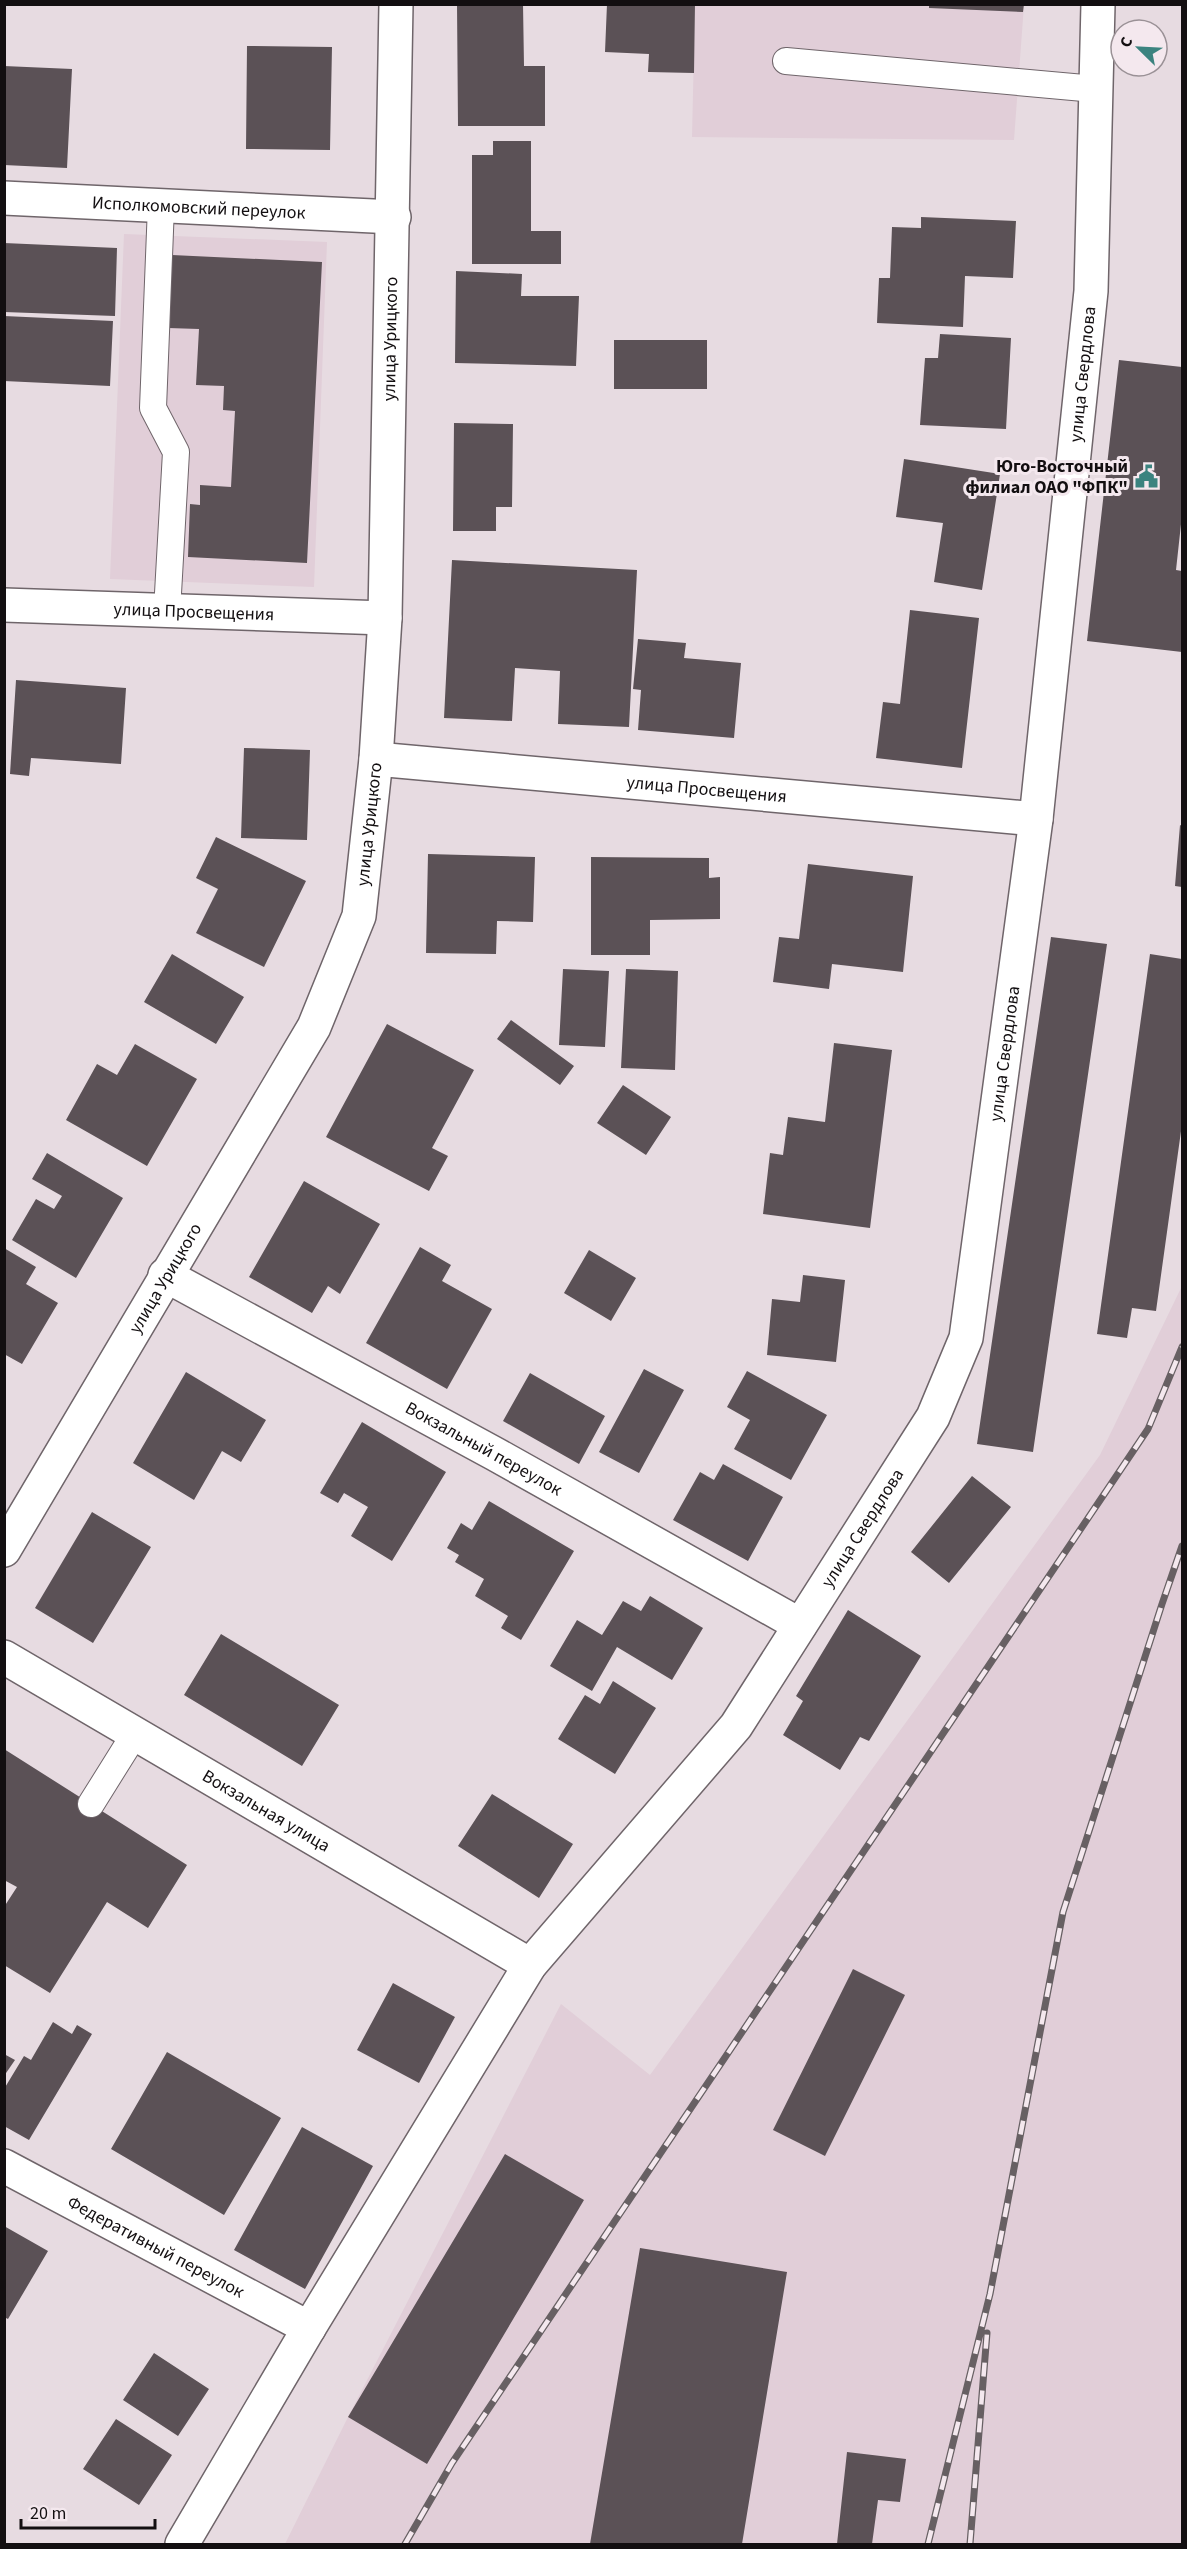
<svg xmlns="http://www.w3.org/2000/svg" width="1187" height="2549" font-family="'Source Sans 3',sans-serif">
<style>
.built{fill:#e1ced8}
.building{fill:#5b5156}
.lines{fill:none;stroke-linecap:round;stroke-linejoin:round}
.lane-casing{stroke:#6f656a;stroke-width:28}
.street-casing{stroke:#6f656a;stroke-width:36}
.secondary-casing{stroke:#6f656a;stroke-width:36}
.lane{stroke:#fff;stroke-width:26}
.street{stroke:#fff;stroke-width:33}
.secondary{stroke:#fff;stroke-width:33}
.rail-casing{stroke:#676063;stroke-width:7}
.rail{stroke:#f4e8ee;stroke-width:4.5;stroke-dasharray:14;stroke-linecap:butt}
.labels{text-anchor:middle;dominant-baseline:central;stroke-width:6;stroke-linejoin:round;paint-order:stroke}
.street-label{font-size:18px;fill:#130f11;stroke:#f4e8ee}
.poi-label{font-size:18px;font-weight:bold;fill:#130f11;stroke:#f4e8ee;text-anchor:end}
</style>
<rect width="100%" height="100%" fill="#e7dbe1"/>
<!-- built -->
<path class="built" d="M695,5H1024L1014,140L692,137Z
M124,234L327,242L314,587L110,579Z
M1182,1286V2544H285L348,2417L561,2004L650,2075L1100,1455Z"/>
<!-- building -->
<path class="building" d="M457,4H523L524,66H545V126H458Z
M607,4H695L694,73L648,72L649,54L605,52Z
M929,4H1024L1023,12L929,8Z
M247,46L332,47L330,150L246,149Z
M4,66L72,69L67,168L4,165Z
M493,141H531V231H561V264H472V155H493Z
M921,217L1016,221L1013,278L965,276L963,327L877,323L879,278H890L892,227L921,228Z
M4,243L117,248L115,316L4,312Z
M172,255L322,262L307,563L188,557L190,504L200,505V485L231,487L235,411L223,410L224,386L196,385L199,329L168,328Z
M456,271L522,274L521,296H579L576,366L455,363Z
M4,316L113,321L110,386L4,381Z
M940,334L1011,338L1006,429L920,425L925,358H938Z
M614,340H707V389H614Z
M1119,360L1182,367V515L1176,570L1182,571V652L1087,641Z
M454,423L513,424L512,507H496V531H453Z
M904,459L1000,474L982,590L934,582L943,523L896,517Z
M452,560L637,570L629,727L558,724L560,671L515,668L512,721L444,718Z
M910,610L979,618L962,768L876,758L883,702L900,704Z
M638,639L686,643L684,658L741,663L734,738L638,730L641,690L633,689Z
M16,680L126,688L121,764L31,758L29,776L10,774Z
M244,748L310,750L307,840L241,838Z
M1180,825L1182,826V887L1175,886Z
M216,837L306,881L264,967L196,933L218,889L196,878Z
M428,854L535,857L533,922L497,921L496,954L426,953Z
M591,857L709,858V878L720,877V919L650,920V955H591Z
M808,864L913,876L903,972L832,964L829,989L773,982L779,937L799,939Z
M1051,937L1107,944L1033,1452L977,1444Z
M172,954L244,997L216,1044L144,1002Z
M1150,954L1182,959V1124L1156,1311L1132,1308L1127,1338L1097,1334Z
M563,969L609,971L605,1047L559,1045Z
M626,969L678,971L675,1070L621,1068Z
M511,1020L574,1066L560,1085L497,1039Z
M387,1024L474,1070L432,1148L448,1156L429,1191L326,1137Z
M834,1043L892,1050L870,1228L763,1214L770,1153L783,1155L788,1117L825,1122Z
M135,1044L197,1079L147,1166L66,1120L97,1064L117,1075Z
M623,1085L671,1117L646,1155L597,1123Z
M47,1153L123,1198L76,1278L12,1240L36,1199L54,1209L62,1196L32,1179Z
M304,1181L380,1224L340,1294L328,1286L312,1313L249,1277Z
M420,1247L451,1265L442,1281L492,1309L447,1389L366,1343Z
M4,1248L36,1267L26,1284L58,1303L22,1364L4,1354Z
M589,1250L636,1278L611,1321L564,1293Z
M803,1275L845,1280L836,1362L767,1355L772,1299L800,1302Z
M644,1369L684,1390L639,1473L599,1452Z
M747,1371L827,1415L791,1480L734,1449L750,1420L727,1407Z
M186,1372L266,1420L241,1462L222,1451L194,1500L133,1463Z
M530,1373L605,1416L579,1464L503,1421Z
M362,1422L446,1472L392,1561L351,1536L368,1507L344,1493L338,1503L320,1493Z
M723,1464L783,1497L748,1561L673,1520L700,1472L714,1480Z
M972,1476L1011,1507L949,1583L911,1552Z
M489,1501L574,1551L521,1640L501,1628L508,1616L475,1596L484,1579L455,1562L459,1555L447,1548L461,1523L472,1530Z
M92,1512L151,1547L93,1643L35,1608Z
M650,1596L703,1628L672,1680L617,1647L592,1691L550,1666L577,1620L602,1635L623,1601L641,1611Z
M848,1610L921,1656L869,1741L860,1737L840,1770L783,1735L803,1701L796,1696Z
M221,1634L339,1705L302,1766L184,1695Z
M613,1681L656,1708L615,1774L558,1739L585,1695L600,1704Z
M4,1749L187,1865L148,1928L107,1902L50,1993L4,1965V1907L17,1887L4,1880Z
M492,1794L573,1844L539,1898L458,1846Z
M853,1969L905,1995L825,2156L773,2130Z
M393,1983L455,2017L419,2083L357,2050Z
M53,2022L72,2034L77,2025L92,2034L29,2140L4,2126V2089L24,2056L31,2060Z
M167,2052L281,2118L224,2215L111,2149Z
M4,2054L15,2060L4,2076Z
M302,2127L373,2166L305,2289L234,2250Z
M505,2154L584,2200L427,2464L348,2417Z
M4,2226L48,2251L8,2319L4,2317Z
M640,2248L787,2272L742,2544H590Z
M154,2353L209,2389L178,2436L123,2400Z
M116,2419L172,2455L139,2505L83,2469Z
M847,2452L906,2459L900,2502L878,2500L872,2544H837Z"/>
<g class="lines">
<defs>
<path id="lane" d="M786,61L1095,89
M161,206L153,408L176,452L167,611
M91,1804L136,1732"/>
<g id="street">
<path id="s1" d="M4,198L394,217"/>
<path id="s2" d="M4,605L385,618"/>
<path id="s3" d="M376,759L1036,819"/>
<path id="s4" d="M165,1275L495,1454L800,1625"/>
<path id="s5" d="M4,1657L530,1965"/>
<path id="s6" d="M4,2166L309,2328"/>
<path id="s7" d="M182,2544L309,2328L530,1965L736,1726L933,1417L966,1338L1036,819L1091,291L1098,4"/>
</g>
<g id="secondary">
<path id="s8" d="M4,1550L314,1027L359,916L376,759L385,618L396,4"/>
</g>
</defs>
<!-- lane casing -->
<use href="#lane" class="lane-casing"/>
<!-- street casing -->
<use href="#street" class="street-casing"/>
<!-- secondary casing -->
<use href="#secondary" class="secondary-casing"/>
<!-- lane -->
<use href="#lane" class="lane"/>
<!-- street -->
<use href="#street" class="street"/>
<!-- secondary -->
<use href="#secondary" class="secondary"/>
<defs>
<path id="rail" d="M405,2544L452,2463L1148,1429L1182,1347
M928,2544L990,2294L1063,1912L1162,1604L1182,1546
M970,2544L987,2333"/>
</defs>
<!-- rail casing -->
<use href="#rail" class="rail-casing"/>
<!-- rail -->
<use href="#rail" class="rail"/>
</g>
<!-- icons -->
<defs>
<symbol id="civic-bare" viewBox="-9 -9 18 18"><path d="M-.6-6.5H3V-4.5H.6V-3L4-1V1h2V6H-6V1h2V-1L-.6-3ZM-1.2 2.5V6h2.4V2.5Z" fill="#3b837f" stroke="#f4e8ee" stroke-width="2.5" paint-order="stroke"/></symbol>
</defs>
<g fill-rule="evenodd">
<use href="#civic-bare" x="1130" y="460" width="33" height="33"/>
</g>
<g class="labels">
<!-- street labels -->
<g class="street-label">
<text stroke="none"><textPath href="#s1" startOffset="195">Исполкомовский переулок</textPath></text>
<text stroke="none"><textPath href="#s8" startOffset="1306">улица Урицкого</textPath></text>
<text stroke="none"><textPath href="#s7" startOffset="2414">улица Свердлова</textPath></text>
<text stroke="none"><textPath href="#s2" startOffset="190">улица Просвещения</textPath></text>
<text stroke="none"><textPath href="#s3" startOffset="332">улица Просвещения</textPath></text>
<text stroke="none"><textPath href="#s8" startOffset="820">улица Урицкого</textPath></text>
<text stroke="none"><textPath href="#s7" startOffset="1730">улица Свердлова</textPath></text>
<text stroke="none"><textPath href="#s8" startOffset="316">улица Урицкого</textPath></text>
<text stroke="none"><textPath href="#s4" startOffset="363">Вокзальный переулок</textPath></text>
<text stroke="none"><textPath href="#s7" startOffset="1226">улица Свердлова</textPath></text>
<text stroke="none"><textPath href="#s5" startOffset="304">Вокзальная улица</textPath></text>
<text stroke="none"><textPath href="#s6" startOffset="172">Федеративный переулок</textPath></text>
</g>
<!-- poi labels -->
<g class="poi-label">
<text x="1128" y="466">Юго-Восточный<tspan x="1128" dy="21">филиал ОАО "ФПК"</tspan></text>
</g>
</g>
<!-- border -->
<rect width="1187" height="2549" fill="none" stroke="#130f11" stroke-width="12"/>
<!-- north arrow -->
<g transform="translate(1139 48) rotate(294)"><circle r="28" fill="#f4e8ee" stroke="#9a9196" stroke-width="1.5"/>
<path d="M0-4.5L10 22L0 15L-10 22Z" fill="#3b837f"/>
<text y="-9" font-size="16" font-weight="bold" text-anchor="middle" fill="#130f11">С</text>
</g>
<!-- scale -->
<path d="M21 2519v9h134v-9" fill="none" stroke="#130f11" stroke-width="3"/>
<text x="30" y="2519" font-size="18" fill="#130f11" stroke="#f4e8ee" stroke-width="4.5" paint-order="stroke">20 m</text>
</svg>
